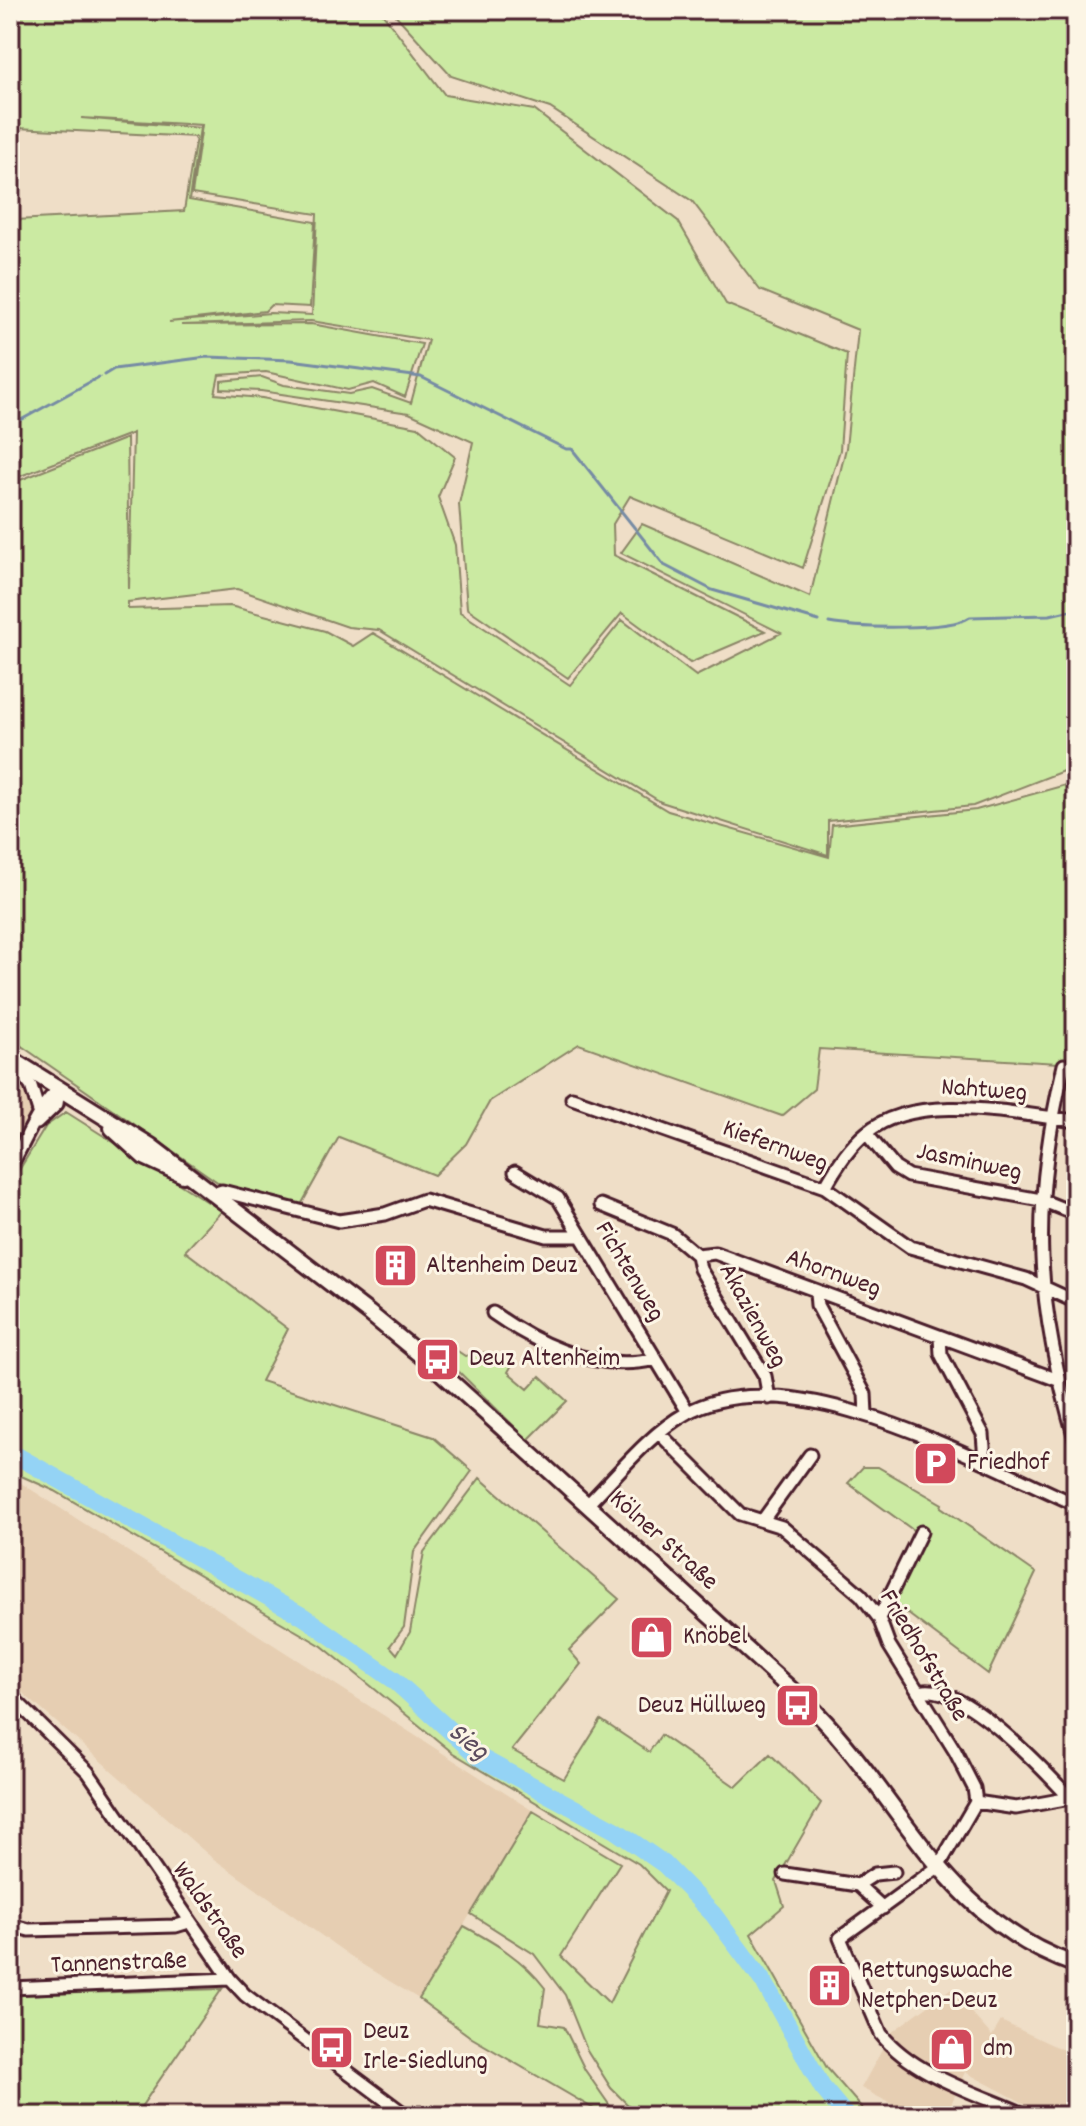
<svg xmlns="http://www.w3.org/2000/svg" width="1086" height="2126" font-family="Dekko,sans-serif">
<style>
.built{fill:#e6ceb2}
.green{fill:#cbeaa2;stroke:#8a8466;stroke-width:2;fill-rule:evenodd}
.lines{fill:none;stroke-linecap:round;stroke-linejoin:round}
.stream{stroke:#768ba4;stroke-width:3}
.river{stroke:#94d3f5;stroke-width:18}
.minor-casing{stroke:#4a1f2b;stroke-width:17}
.major-casing{stroke:#4a1f2b;stroke-width:20}
.minor{stroke:#fcf5e5;stroke-width:11}
.major{stroke:#fcf5e5;stroke-width:14}
.labels{text-anchor:middle;dominant-baseline:central;stroke-width:6;stroke-linejoin:round;paint-order:stroke}
.street-label{font-size:26px;fill:#4a1f2b;stroke:#fcf5e5}
.poi-label{font-size:26px;fill:#4a1f2b;stroke:#fcf5e5;text-anchor:start}
.water-label{font-size:28px;font-style:italic;fill:#5c4c5e;stroke:#fcf5e5}
</style>
<rect width="100%" height="100%" fill="#efdec7"/>
<filter id="ink" filterUnits="userSpaceOnUse"><feTurbulence type="fractalNoise" baseFrequency=".0125" numOctaves="2"/><feDisplacementMap in="SourceGraphic" scale="16" xChannelSelector="R" yChannelSelector="G"/><feConvolveMatrix kernelMatrix="1 2 1 2 8 2 1 2 1" color-interpolation-filters="sRGB"/></filter>
<g filter="url(#ink)">
<!-- built -->
<path class="built" d="M10,1077L39,1098L10,1146Z
M10,1476L533,1811L419,1999L363,1965L211,1857L10,1682Z
M950,1989L992,2036L1001,2021L1076,2056V2116H1048L965,2072L946,2116H915L861,2088L892,2032Z"/>
<!-- green -->
<path class="green" d="M10,10H380L445,95L534,110L678,221L726,304L847,354L840,450L803,568L630,496L613,524L614,555L765,631L690,663L622,613L568,678L467,608L459,504L473,442L409,413L261,391L221,389V381L262,377L284,385L349,394L372,389L411,403L428,340L311,321L181,325L311,324L422,344L405,397L374,383L348,390L266,372L219,375L215,394L262,398L418,427L455,457L438,497L455,545L460,612L570,685L622,620L696,676L781,633L621,553L642,524L810,597L846,448L858,330L760,290L692,201L550,108L451,76L391,10H1076V766L973,806L828,821V855L661,802L379,630L348,627L237,589L128,602V609L230,606L325,631L353,646L373,633L668,811L829,857L832,825L976,810L1076,782V1064L819,1049L814,1089L782,1116L579,1044L490,1101L466,1144L434,1175L339,1137L301,1205L229,1190L10,1038V484L127,438L129,589L133,433L10,480ZM81,118L202,125L192,194L317,214L312,315L270,313L169,322L265,311L271,305L310,307L315,222L189,200L200,128ZM16,128L196,137L184,211L16,220Z
M66,1112L222,1211L185,1251L288,1329L261,1381L433,1437L472,1471L414,1552L404,1627L390,1646L397,1654L410,1632L424,1552L480,1478L619,1599L569,1650L581,1664L512,1750L564,1779L601,1720L649,1752L661,1735L736,1787L770,1754L821,1803L776,1881L784,1906L751,1934L827,2068L869,2116H639L611,2088L587,2050L565,1995L534,1954L471,1914L533,1811L620,1863L561,1956L609,2003L666,1891L639,1864L453,1753L322,1646L55,1491L10,1471V1185L46,1126Z
M447,1344L465,1356L487,1352L513,1363L508,1372L528,1389L540,1376L567,1401L528,1440L441,1354Z
M863,1467H878L942,1504L941,1507L1036,1573L988,1674L891,1601L924,1538L848,1483Z
M464,1926C495,1943 523,1959 545,1988L540,2023L564,2027L585,2070L617,2116H606L472,2038L419,1999Z
M222,1989L139,2110L145,2116H10V1995Z"/>
<g class="lines">
<!-- stream -->
<path class="stream" d="M104,375L114,369L207,357L291,360L421,377L566,449H572L664,565L712,590L819,621
M10,426L99,377
M829,623C856,628 950,631 970,617L1050,615L1076,609"/>
<!-- river -->
<path class="river" d="M10,1452L304,1617L394,1680L479,1757L615,1830L664,1864L713,1914L765,1984L822,2087L846,2116"/>
<defs>
<path id="minor" d="M13,1063L31,1086L39,1112
M1064,1065C1030,1208 1035,1302 1076,1442
M572,1098L825,1187L910,1247L1026,1279L1076,1302
M37,1123L57,1104L59,1090
M866,1133L895,1168L908,1176L1041,1200L1076,1214
M10,1167C24,1145 40,1102 59,1090
M515,1172L558,1198L688,1412
M825,1187C836,1167 848,1148 866,1133C915,1091 1016,1114 1076,1121
M212,1194L222,1191L339,1221L385,1214L424,1200L546,1236H581
M601,1205L672,1234L697,1255L715,1253L1058,1380
M697,1255L700,1269L765,1376L769,1398
M816,1293L817,1305L865,1394L866,1414
M493,1313C540,1346 598,1373 656,1359
M940,1338L941,1354L983,1434L985,1460
M660,1434L740,1514L782,1527L861,1595L879,1618L889,1645L955,1751L974,1788L976,1802
M587,1505C617,1475 648,1435 685,1414C788,1354 979,1462 1075,1504
M763,1520L810,1455
M879,1618L921,1532
M918,1692C960,1679 1043,1769 1070,1798
M10,1695L88,1772L230,1979L245,1995L407,2116
M785,1874L858,1885L883,1908
M858,1885L875,1874L894,1872
M10,1925L29,1930L176,1926L189,1922
M10,1988L230,1979
M1028,2116C980,2094 914,2076 881,2034L840,1938L938,1867L976,1802L1016,1808L1076,1797"/>
<path id="major" d="M10,1058L151,1146L369,1313L436,1368L816,1712C906,1805 945,1920 1076,1965
M112,1128L144,1157L183,1175"/>
</defs>
<!-- minor casing -->
<use href="#minor" class="minor-casing"/>
<!-- major casing -->
<use href="#major" class="major-casing"/>
<!-- minor -->
<use href="#minor" class="minor"/>
<!-- major -->
<use href="#major" class="major"/>
</g>
</g>
<!-- icons -->
<defs>
<symbol id="building-square" viewBox="-11 -11 22 22"><rect x="-9" y="-9" width="18" height="18" rx="4" fill="#d1495b" stroke="#fcf5e5"/><path d="M-4-6H4V6H1V3H-1V6H-4ZM-2.5-4.3h1.7v1.8h-1.7ZM.8-4.3h1.7v1.8H.8ZM-2.5-1h1.7V.8h-1.7ZM.8-1h1.7V.8H.8Z" fill="#fff"/></symbol>
<symbol id="bus-square" viewBox="-11 -11 22 22"><rect x="-9" y="-9" width="18" height="18" rx="4" fill="#d1495b" stroke="#fcf5e5"/><path d="M-5-6H5V4H4V6H2V4H-2V6H-4V4H-5ZM-3.5-4V0h7V-4ZM-3.5 1.2v1.5H-2V1.2ZM2 1.2v1.5H3.5V1.2Z" fill="#fff"/></symbol>
<symbol id="parking-square" viewBox="-11 -11 22 22"><rect x="-9" y="-9" width="18" height="18" rx="4" fill="#d1495b" stroke="#fcf5e5"/><path d="M-3.5-5.5H1a3.5 3.5 0 0 1 0 7H-1V5.5H-3.5ZM-1-3.4V-.6H.8a1.4 1.4 0 0 0 0-2.8Z" fill="#fff"/></symbol>
<symbol id="shop-square" viewBox="-11 -11 22 22"><rect x="-9" y="-9" width="18" height="18" rx="4" fill="#d1495b" stroke="#fcf5e5"/><path d="M-5-2.5h2.3a2.7 3.5 0 0 1 5.4 0H5L5.5 6h-11ZM-1.5-2.5h3a1.5 2.3 0 0 0-3 0Z" fill="#fff"/></symbol>
</defs>
<g fill-rule="evenodd">
<use href="#building-square" x="370" y="1240" width="51" height="51"/>
<use href="#bus-square" x="412" y="1334" width="51" height="51"/>
<use href="#parking-square" x="910" y="1438" width="51" height="51"/>
<use href="#shop-square" x="626" y="1612" width="51" height="51"/>
<use href="#bus-square" x="772" y="1680" width="51" height="51"/>
<use href="#building-square" x="804" y="1960" width="51" height="51"/>
<use href="#bus-square" x="306" y="2022" width="51" height="51"/>
<use href="#shop-square" x="926" y="2024" width="51" height="51"/>
</g>
<g class="labels">
<!-- street labels -->
<g class="street-label">
<text transform="translate(984 1091) rotate(4)">Nahtweg</text>
<text transform="translate(775 1147) rotate(20)">Kiefernweg</text>
<text transform="translate(969 1163) rotate(12)">Jasminweg</text>
<text transform="translate(629 1272) rotate(59)">Fichtenweg</text>
<text transform="translate(833 1274) rotate(20)">Ahornweg</text>
<text transform="translate(752 1316) rotate(61)">Akazienweg</text>
<text transform="translate(663 1541) rotate(42)">Kölner Straße</text>
<text transform="translate(923 1656) rotate(59)">Friedhofstraße</text>
<text transform="translate(209 1911) rotate(55)">Waldstraße</text>
<text transform="translate(119 1964) rotate(-2)">Tannenstraße</text>
</g>
<!-- poi labels -->
<g class="poi-label">
<text x="426" y="1266">Altenheim Deuz</text>
<text x="469" y="1359">Deuz Altenheim</text>
<text x="967" y="1463">Friedhof</text>
<text x="683" y="1637">Knöbel</text>
<text x="766" y="1706" text-anchor="end">Deuz Hüllweg</text>
<text x="861" y="1971">Rettungswache<tspan x="861" dy="30">Netphen-Deuz</tspan></text>
<text x="363" y="2032">Deuz<tspan x="363" dy="30">Irle-Siedlung</tspan></text>
<text x="983" y="2049">dm</text>
</g>
<!-- water labels -->
<g class="water-label">
<text transform="translate(467 1743) rotate(39)">Sieg</text>
</g>
</g>
<!-- margin -->
<rect width="1086" height="2126" fill="none" stroke="#fcf5e5" stroke-width="40"/>
<rect x="20" y="20" width="1046" height="2086" fill="none" stroke="#4a1f2b" stroke-width="3" filter="url(#ink)"/>
</svg>
